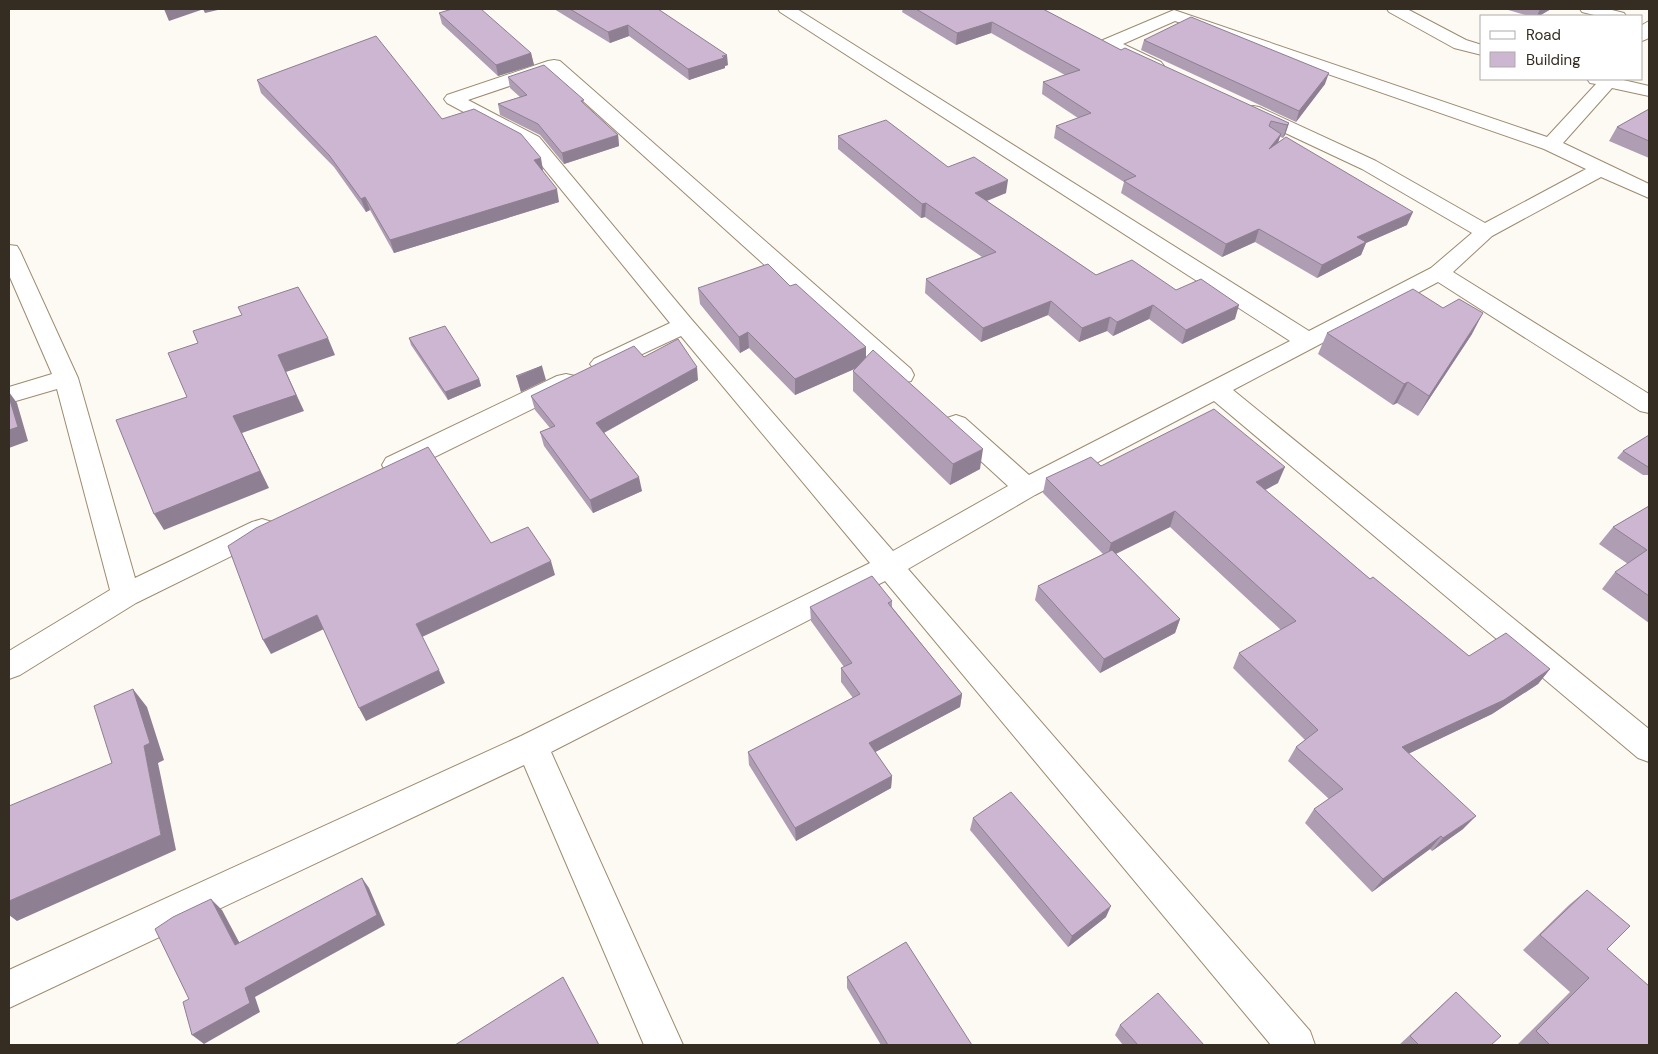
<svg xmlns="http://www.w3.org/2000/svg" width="1658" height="1054" font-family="'DM Sans',sans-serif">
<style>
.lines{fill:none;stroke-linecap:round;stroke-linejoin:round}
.street-casing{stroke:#9d8b70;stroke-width:2}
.street{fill:#fff;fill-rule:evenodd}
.wall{fill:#af9db4}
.shaded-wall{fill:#8f7f92}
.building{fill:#ccb6d1;stroke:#8f7f92}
</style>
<rect width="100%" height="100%" fill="#fdf9f3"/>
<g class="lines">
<defs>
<path id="street" d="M778,9H797L1309,331L1431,268L1472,233L1362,169L1247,115L1244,111L1247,107L1253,106L1259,107L1376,161L1485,223L1586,169L1544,149L1175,21L1123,44L1161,62L1164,66L1161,70L1155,71L1149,70L1103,48L1101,44L1103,40L1174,10L1547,137L1596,84L1590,83L1587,79H1619L1649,86V96L1612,88L1563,143L1649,184V198L1601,177L1492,236L1453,272L1649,394V413L1640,411L1438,282L1233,390L1649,729V762L1638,758L1214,401L1035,495L908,569L1310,1031L1315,1045H1271L885,581L551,752L683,1045H644L524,765L9,1008V970L521,736L870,563L681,336L610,369L602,372L594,369L590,364L594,359L670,323L525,145L447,103L444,99L447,95L548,61L554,60L560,61L911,369L914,375L911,381L902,383L893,381L551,72L468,100L539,137L692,320L893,551L1008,486L947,430L943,424L947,418L956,415L965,418L1029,475L1290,341L780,12Z
M1387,9H1407L1466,40L1482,45V55L1454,48L1389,12Z
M1580,9H1608L1624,13L1626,16H1598L1582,12Z
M1649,21V38L1642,41V25Z
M9,245L17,246L20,251L78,378L135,578L252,522L262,519L272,522L276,529L272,536L136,603L20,675L9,679V651L110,590L57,389L9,403V387L52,374L9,275Z
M566,374L575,376L578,382L575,388L404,472L395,474L386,472L382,465L386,458L557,376Z"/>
</defs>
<!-- street casing -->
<use href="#street" class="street-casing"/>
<!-- street -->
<use href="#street" class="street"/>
</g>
<!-- wall -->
<path class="wall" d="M554,9H658L728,65L725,66V68L689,80L629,36L610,43Z
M903,9H1043L1121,50L1289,123L1285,135L1283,138L1280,137L1278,142L1407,225L1366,243L1361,255L1317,278L1255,242L1222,257L1121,193L1124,182L1054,138L1056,126L1078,118L1042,94L1043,82L1065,75L991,33L956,45L902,12Z
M1505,9H1551L1539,16H1529Z
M439,13L531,53L534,65L498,76L442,24Z
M1144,40L1325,84L1296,122L1141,50Z
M508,77L585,105L618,135L619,146L564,164L540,135L500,115L498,104L520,97L510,88Z
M257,80L442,119L543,170V171L559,202L394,253L370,210L366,212L334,167L261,93Z
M1649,109V158L1609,141L1617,127Z
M838,136L948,167L1006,193L987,201L1096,275L1176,290L1235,319L1182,344L1149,319L1113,336L1107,331L1079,342L1048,315L981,342L925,293L926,279L982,257L925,217L921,218L838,149Z
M790,286L866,347V358L980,469L950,485L853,391V371L856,368L795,395L749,348L740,353L700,304L698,288Z
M1327,333L1472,334L1418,416L1397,403L1393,405L1318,354Z
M409,338L479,379L481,386L448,400L411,345Z
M644,357L698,380L604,433L642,491L593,513L544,446L540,432L550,428L535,410L531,396Z
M516,376L546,380L521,392Z
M1649,435V475H1643L1617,458L1623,451Z
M1101,466L1278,483L1265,490L1370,579L1469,656L1550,669L1538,684L1492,714L1408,754L1463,829L1432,851L1430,849L1372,892L1305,823L1314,809L1329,799L1288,761L1296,747L1305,740L1233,668L1239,653L1281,630L1170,527L1116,554L1180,619L1175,633L1100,673L1035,600L1038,586L1103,554L1043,493L1046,478Z
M1649,506V623L1602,589L1615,572L1628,564L1599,544L1613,527Z
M892,601V607L962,694L960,707L875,752L892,776L891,788L796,841L749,765L748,752L853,698L841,682V668L844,667L811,621L810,607Z
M973,818L1106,917L1068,947L970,830Z
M1587,890L1607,949L1649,1045H1519L1518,1044L1570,992L1523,950L1569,905Z
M847,977L972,1045H881L847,988Z
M1456,992L1491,1045H1399L1444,1003Z
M1120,1025L1204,1045H1123L1115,1035Z"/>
<!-- shaded-wall -->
<path class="shaded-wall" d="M164,9H201V10L169,21Z
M203,9H222L205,13Z
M1540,9H1551L1539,16H1537Z
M992,22L991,33L956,45L957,33Z
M628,25L629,36L610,43L608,32Z
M531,53L534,65L498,76L496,65Z
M727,55L728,65L725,66V68L689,80L688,69Z
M1329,73L1325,84L1296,122L1299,111Z
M1289,123L1285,135L1283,138L1287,125Z
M1281,134L1277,146L1269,149Z
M618,135L619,146L564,164L562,153Z
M541,158L543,170L537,172L534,160Z
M1008,180L1006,193L973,206L975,193Z
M557,189L559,202L394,253L390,240Z
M365,197L370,210L366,212L361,199Z
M926,203L925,217L921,218L922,204Z
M1413,212L1407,225L1366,243L1361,255L1317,278L1322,265L1357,237Z
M1259,229L1255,242L1222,257L1226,244Z
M1051,301L1048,315L981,342L983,328Z
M1153,305L1149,319L1113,336L1117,322Z
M1239,305L1235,319L1182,344L1186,330Z
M1483,313L1472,334L1418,416L1429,396Z
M1110,317L1107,331L1079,342L1082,328Z
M748,332L749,348L740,353L739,337Z
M328,338L335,355L286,372L304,411L242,433L269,488L164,530L154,514L233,416L278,355Z
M866,347V364L795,395V379Z
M542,366L546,380L521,392L517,377Z
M697,367L698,380L598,436L596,423Z
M479,379L481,386L448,400L445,392Z
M1408,382L1397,403L1393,405L1404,384Z
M9,392L17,403L28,441L9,448Z
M983,449L980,469L950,485L953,464Z
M1285,467L1278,483L1250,498L1256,482Z
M639,477L642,491L593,513L590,500Z
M1175,511L1170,527L1107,558L1111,543Z
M551,561L555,575L422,637L416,624Z
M317,615L324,629L271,654L263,640Z
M1180,619L1175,633L1100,673L1104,659Z
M1550,669L1538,684L1492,714L1391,762L1402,747Z
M439,670L445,683L366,721L359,708Z
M133,689L147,707L164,760L158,763L176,850L17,921L9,915V901L161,835Z
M962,694L960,707L868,756L869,743Z
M892,776L891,788L796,841L795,828Z
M1476,816L1463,829L1432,851L1443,838Z
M1441,836L1430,849L1372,892L1383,879Z
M362,878L369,888L385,925L255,997L260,1012L204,1044L192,1035L245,988Z
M211,899L222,910L246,955L235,945Z
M1111,906L1106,917L1068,947L1072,936Z"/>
<!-- building -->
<path class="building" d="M452,9H481L531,53L496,65L439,13Z
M570,9H658L727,55L722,56L724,58L688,69L628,25L608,32Z
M916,9H1043L1121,50L1125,48L1289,123L1287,125L1271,121L1269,126L1281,134L1269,149L1286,137L1413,212L1357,237L1366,242L1322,265L1259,229L1226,244L1124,181L1136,176L1056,126L1091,113L1043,82L1080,70L992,22L957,33Z
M1191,17L1329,73L1299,111L1144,40Z
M376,36L442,119L474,109L521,134L541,158L534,160L557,189L390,240L365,197L361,199L329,155L257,80Z
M544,65L584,100L581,101L618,135L562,153L538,124L498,104L527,95L508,77Z
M1649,109V141L1617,127Z
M886,120L948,167L974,157L1008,180L975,193L1096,275L1132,260L1176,290L1201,279L1239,305L1186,330L1153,305L1117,322L1110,317L1082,328L1051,301L983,328L926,279L996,252L926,203L922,204L838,136Z
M768,264L790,286L796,284L866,347L795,379L748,332L739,337L698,288Z
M298,287L328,338L278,355L296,395L233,416L260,471L154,514L116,420L187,397L168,353L198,343L193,331L242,315L238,307Z
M1413,289L1443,308L1459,299L1483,313L1429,396L1408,382L1404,384L1327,333Z
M445,326L479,379L445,392L409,338Z
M678,339L697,367L596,423L639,477L590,500L540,432L555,426L531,396L634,346L644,357Z
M873,350L983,449L953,464L853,371Z
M542,366L517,377L516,376Z
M9,397L18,427L9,430Z
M1214,409L1285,467L1256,482L1370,579L1373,577L1469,656L1506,633L1550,669L1504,700L1402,747L1476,816L1443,838L1441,836L1383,879L1314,809L1343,789L1296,747L1318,730L1239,653L1296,621L1175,511L1111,543L1046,478L1091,457L1101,466Z
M1649,435V467H1648L1623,451Z
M428,447L491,543L528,527L551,561L416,624L439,670L359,708L317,615L263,640L228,546L256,528Z
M1649,506V596L1615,572L1647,550L1613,527Z
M1112,550L1180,619L1104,659L1038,586Z
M872,576L892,601L888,603L962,694L869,743L892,776L795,828L748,752L860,694L841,668L852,663L810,607Z
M133,689L150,743L144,746L161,835L9,901V806L112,763L94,706Z
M1011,792L1111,906L1072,936L973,818Z
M362,878L377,915L245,988L250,1003L192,1035L183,1002L189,999L155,929L173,917L211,899L235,945Z
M1587,890L1630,926L1607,949L1649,986V1045H1550L1536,1031L1589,978L1540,935Z
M906,942L972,1045H888L847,977Z
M563,977L599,1045H455Z
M1456,992L1501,1036L1491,1045H1419L1410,1036Z
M1158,993L1204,1045H1138L1120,1025Z"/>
<!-- border -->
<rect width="1658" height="1054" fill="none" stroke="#352d22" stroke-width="20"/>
<!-- legend -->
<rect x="1480" y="15" width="162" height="65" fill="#ffffff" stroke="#aeaba7"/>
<rect x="1490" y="31" width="25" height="8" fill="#ffffff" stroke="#aeaba7"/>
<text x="1526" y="40" font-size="15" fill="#352d22">Road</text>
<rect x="1490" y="52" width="25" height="15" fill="#ccb6d1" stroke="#aeaba7"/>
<text x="1526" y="65" font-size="15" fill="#352d22">Building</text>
</svg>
